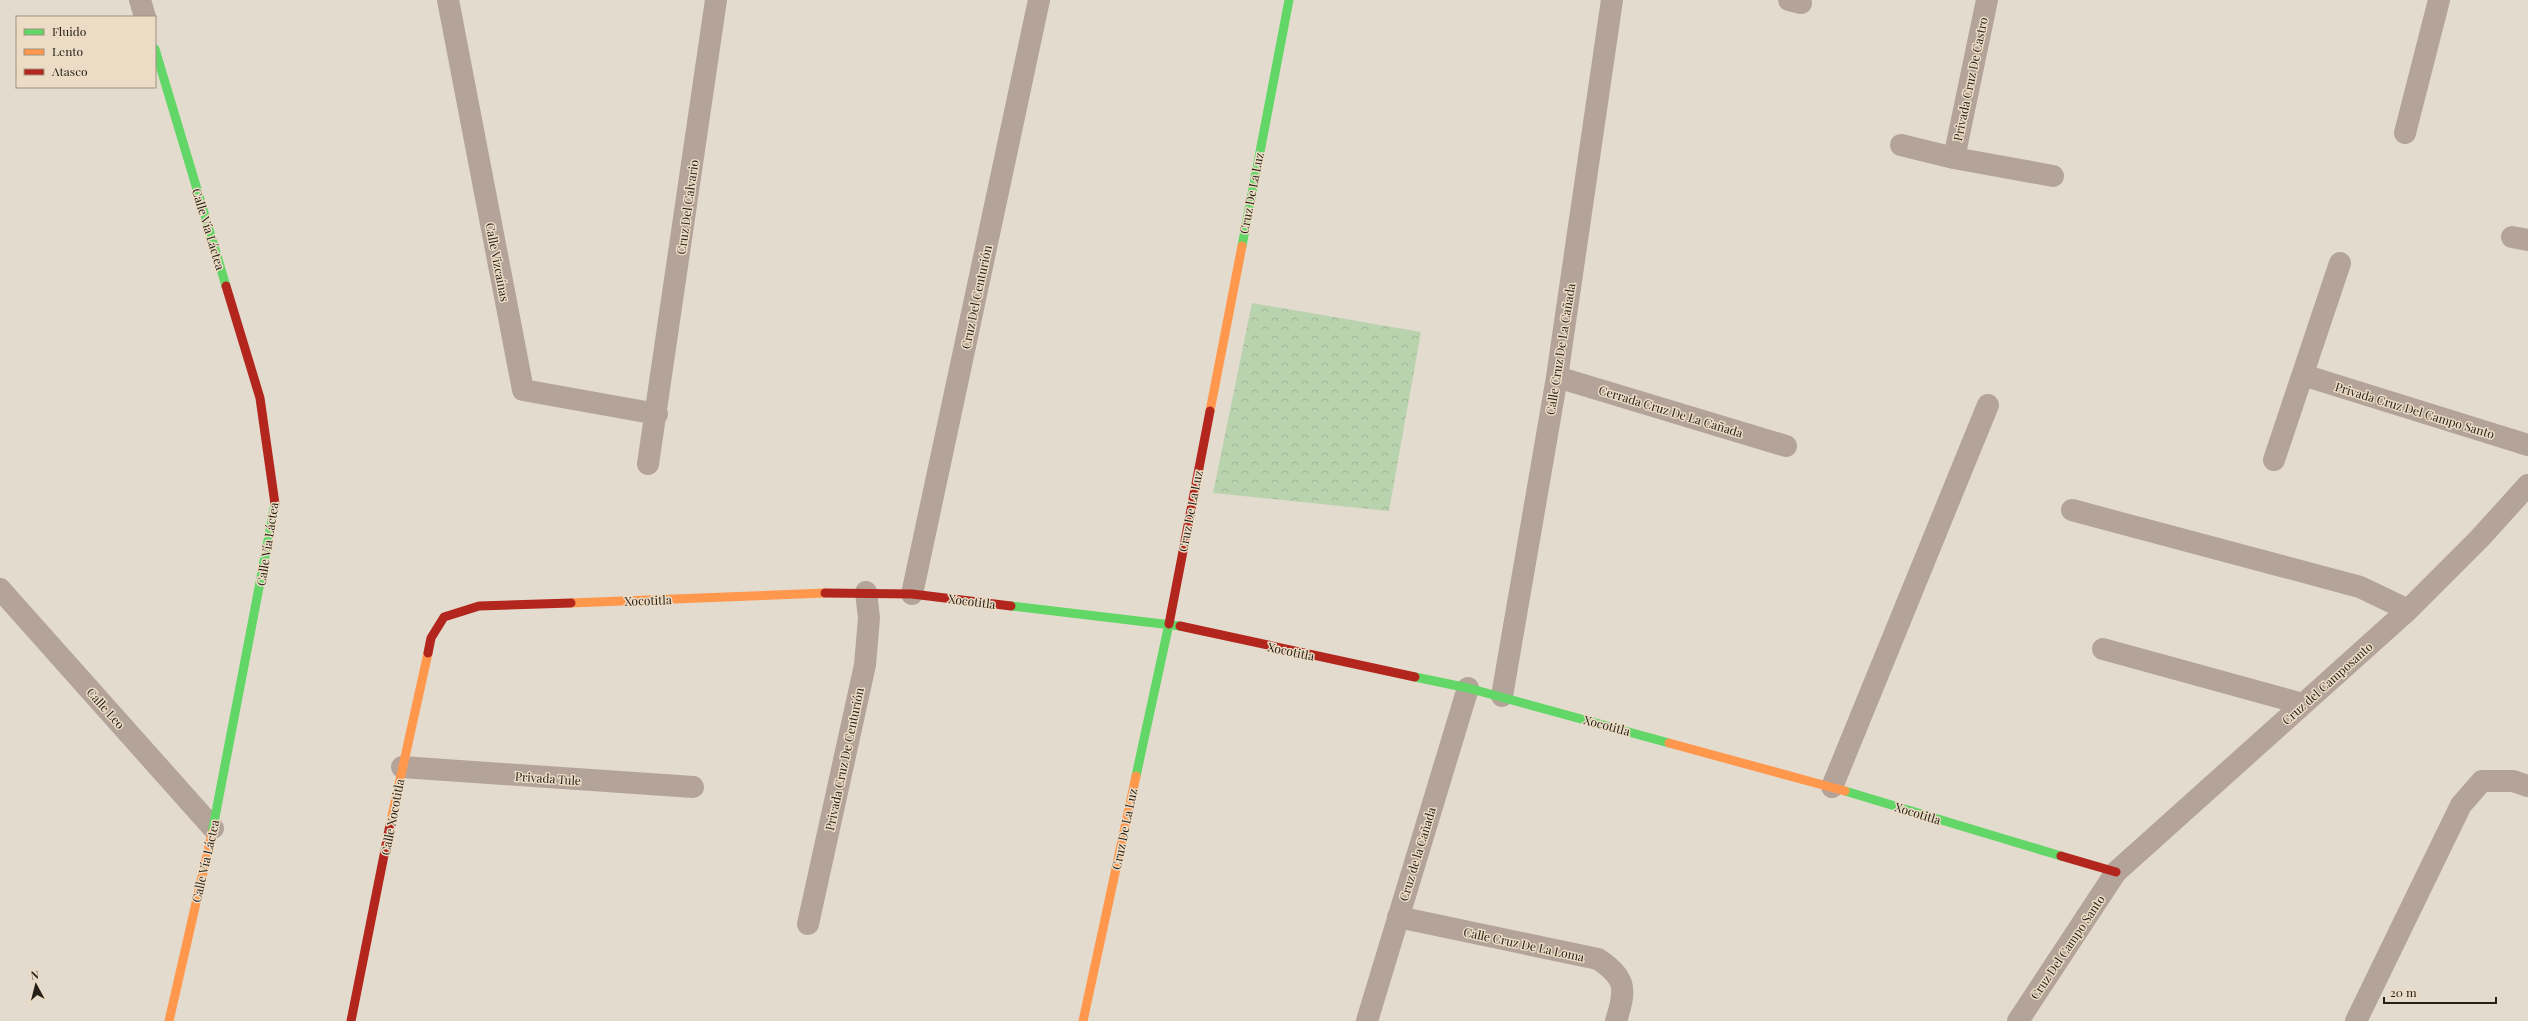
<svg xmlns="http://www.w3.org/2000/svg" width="2528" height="1021" font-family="'Playfair Display',serif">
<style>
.park{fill:url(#park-crowns)}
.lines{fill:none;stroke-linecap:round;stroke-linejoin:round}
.street{stroke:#b4a399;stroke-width:22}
.fast{stroke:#63d668;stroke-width:9}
.slow{stroke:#ff974d;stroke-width:9}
.jam{stroke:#b3261e;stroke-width:9}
.labels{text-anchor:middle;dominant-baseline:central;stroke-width:3;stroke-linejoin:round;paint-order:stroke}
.street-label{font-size:12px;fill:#262017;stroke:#ecdcc5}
</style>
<defs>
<pattern id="park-crowns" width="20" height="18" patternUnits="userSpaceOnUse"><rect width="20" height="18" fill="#bad3af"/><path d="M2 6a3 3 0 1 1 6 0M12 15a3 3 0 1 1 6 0" fill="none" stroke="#a0b596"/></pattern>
</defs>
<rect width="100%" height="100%" fill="#e3dbce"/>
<!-- park -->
<path class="park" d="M1252,303L1421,332L1389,511L1213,493Z"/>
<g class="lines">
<!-- street -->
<path class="street" d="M140,0L145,17
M448,0L523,390L657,414
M1789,0L1801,3
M2405,133L2439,0
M1901,145L1954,158L2053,176
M1954,158L1987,0
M2512,237L2528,240
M2303,375L2528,445
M1557,377L1786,446
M2274,460L2340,263
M648,464L716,0
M2072,510L2360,587L2408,610
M0,589L213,828
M912,594L1039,0
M2103,649L2303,704
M1502,696L1557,377L1612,0
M402,767L693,787
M1832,787L1988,405
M1398,917L1598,959C1627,978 1626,990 1616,1021
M808,924L865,665L869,618L866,592
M1367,1021L1468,688
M2018,1021L2116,872L2408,610L2480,538L2528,485
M2356,1021L2461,805L2482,781H2513L2528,786"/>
<!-- fast -->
<path class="fast" d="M155,49L226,286
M1242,246L1289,0
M1011,606L1180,626
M1415,677L1468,688L1669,743
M1136,776L1169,624
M1845,791L2061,856
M212,833L275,504"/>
<!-- slow -->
<path class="slow" d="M1210,411L1242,246
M571,603L825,593
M1669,743L1845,791
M390,825L428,653
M169,1021L212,833
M1083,1021L1136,776"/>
<!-- jam -->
<path class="jam" d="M226,286L260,398L275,504
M825,593L912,594L1011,606
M1169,624L1210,411
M1180,626L1415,677
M428,653L431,638L444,617L479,606L571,603
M2061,856L2116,872
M351,1021L390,825"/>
</g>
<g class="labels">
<!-- street labels -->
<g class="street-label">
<text transform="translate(1970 79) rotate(-78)">Privada Cruz De Castro</text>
<text transform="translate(1251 193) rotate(-79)">Cruz De La Luz</text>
<text transform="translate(687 207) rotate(-82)">Cruz Del Calvario</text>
<text transform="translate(209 229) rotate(73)">Calle Vía Láctea</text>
<text transform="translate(498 262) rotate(79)">Calle Vizcaínas</text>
<text transform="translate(976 297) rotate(-78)">Cruz Del Centurión</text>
<text transform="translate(1560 349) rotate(-81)">Calle Cruz De La Cañada</text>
<text transform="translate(2415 410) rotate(17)">Privada Cruz Del Campo Santo</text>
<text transform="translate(1671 411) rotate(17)">Cerrada Cruz De La Cañada</text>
<text transform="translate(1190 511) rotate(-79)">Cruz De La Luz</text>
<text transform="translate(267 544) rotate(-81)">Calle Vía Láctea</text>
<text transform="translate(648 600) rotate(-2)">Xocotitla</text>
<text transform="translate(972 601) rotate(7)">Xocotitla</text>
<text transform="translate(1291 651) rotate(12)">Xocotitla</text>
<text transform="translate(2327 683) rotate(-42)">Cruz del Camposanto</text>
<text transform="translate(106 708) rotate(48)">Calle Leo</text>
<text transform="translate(1607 725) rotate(15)">Xocotitla</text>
<text transform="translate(844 759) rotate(-78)">Privada Cruz De Centurión</text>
<text transform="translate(548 778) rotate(4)">Privada Tule</text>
<text transform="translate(1918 813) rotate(17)">Xocotitla</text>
<text transform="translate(392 817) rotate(-79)">Calle Xocotitla</text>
<text transform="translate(1124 829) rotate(-78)">Cruz De La Luz</text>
<text transform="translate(1417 854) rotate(-73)">Cruz de la Cañada</text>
<text transform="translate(205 861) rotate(-77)">Calle Vía Láctea</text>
<text transform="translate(1524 944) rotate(12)">Calle Cruz De La Loma</text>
<text transform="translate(2067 947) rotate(-56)">Cruz Del Campo Santo</text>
</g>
</g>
<!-- legend -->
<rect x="16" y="16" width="140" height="72" fill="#ecdcc5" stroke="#9d917f"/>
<rect x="24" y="29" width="20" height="6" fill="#63d668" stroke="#9d917f"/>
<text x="52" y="36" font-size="12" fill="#262017">Fluido</text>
<rect x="24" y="49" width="20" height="6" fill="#ff974d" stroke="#9d917f"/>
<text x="52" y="56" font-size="12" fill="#262017">Lento</text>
<rect x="24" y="69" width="20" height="6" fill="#b3261e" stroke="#9d917f"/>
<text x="52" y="76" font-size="12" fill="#262017">Atasco</text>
<!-- north arrow -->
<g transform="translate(36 985) rotate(353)" stroke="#ecdcc5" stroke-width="3" paint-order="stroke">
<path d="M0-3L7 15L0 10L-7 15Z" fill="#262017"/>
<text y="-6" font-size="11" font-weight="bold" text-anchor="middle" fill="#262017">N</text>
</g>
<!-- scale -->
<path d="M2384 997v6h112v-6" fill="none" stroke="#262017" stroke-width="2"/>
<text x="2390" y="997" font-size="12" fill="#262017" stroke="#ecdcc5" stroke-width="3" paint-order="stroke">20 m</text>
</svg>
